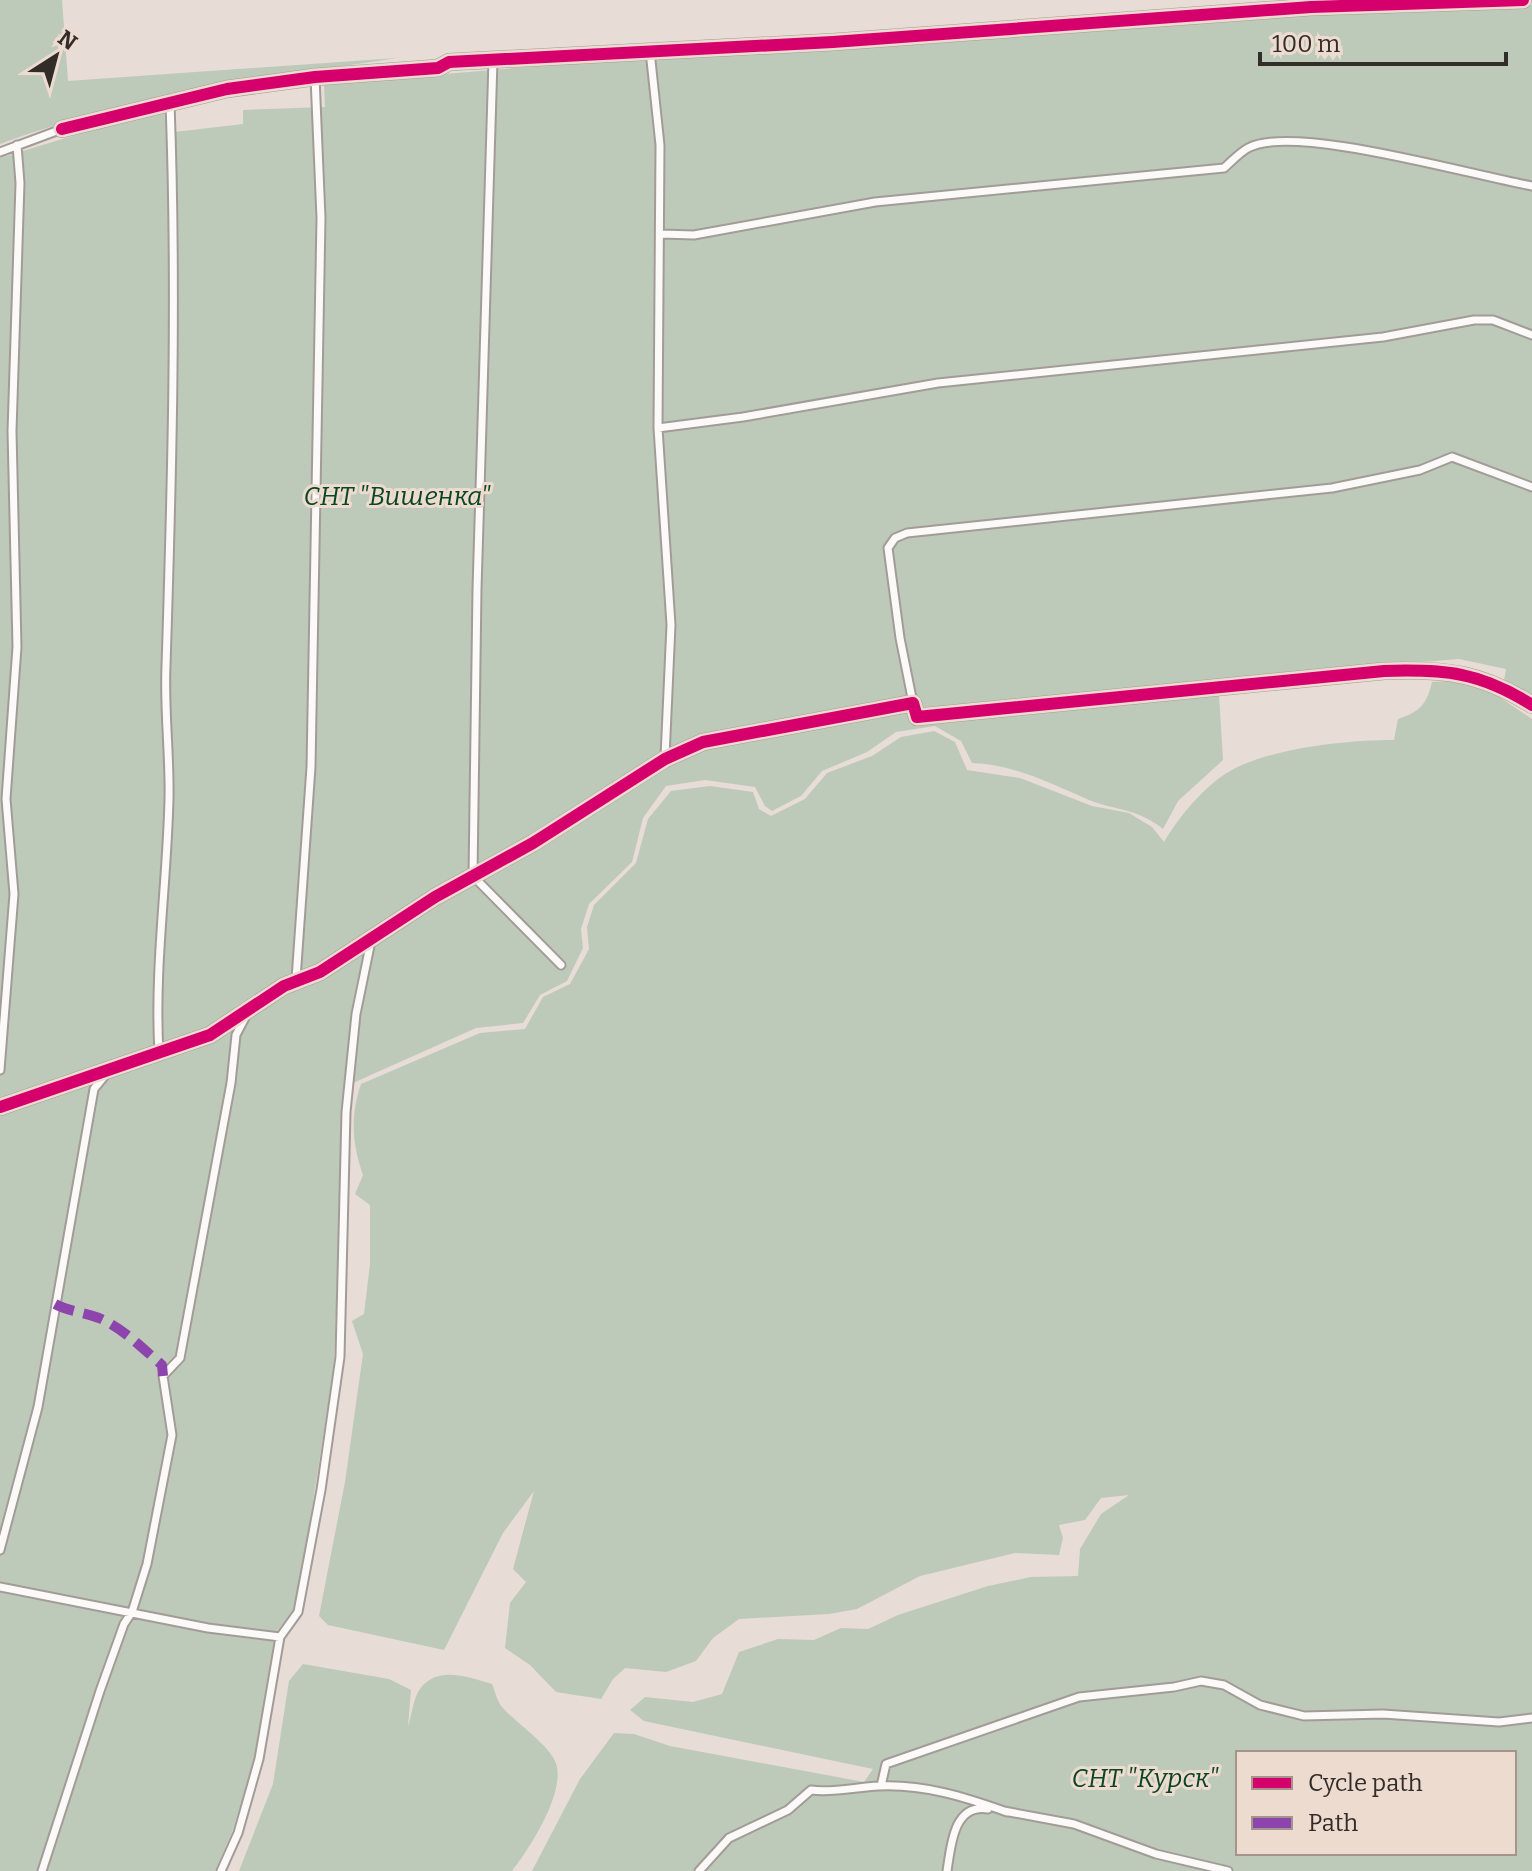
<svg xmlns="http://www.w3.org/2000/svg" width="1532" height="1871" font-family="Bitter,serif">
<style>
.green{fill:#bdcab9;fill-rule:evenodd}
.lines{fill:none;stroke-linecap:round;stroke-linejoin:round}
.service-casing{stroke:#a39b97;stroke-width:11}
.minor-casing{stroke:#a39b97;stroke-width:18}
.service{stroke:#fbfaf9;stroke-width:7}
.minor{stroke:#fbfaf9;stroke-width:14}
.quiet{stroke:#8e44ad;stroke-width:10;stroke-dasharray:20 10;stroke-linecap:butt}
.cycleway-casing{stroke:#eddbd0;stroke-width:17}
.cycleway{stroke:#d6006c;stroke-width:12}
.labels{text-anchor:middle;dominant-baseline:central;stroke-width:6;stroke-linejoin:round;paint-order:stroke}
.park-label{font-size:26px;font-style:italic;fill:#094723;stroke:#eddbd0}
</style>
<rect width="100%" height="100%" fill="#e7dcd6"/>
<!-- green -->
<path class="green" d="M0,0H62L68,81L397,58C261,79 130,96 0,144Z
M1532,5V698L1504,681L1506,669L1459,659L1218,679L1223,760L1178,801L1163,829C1137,808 1117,811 1089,800C1052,784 1013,764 972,763L961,741L935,726L896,732L867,752L822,771L801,796L772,811L765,806L755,787L705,780L666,786L643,818L632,862L589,904L581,929L583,948L567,981L540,995L523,1023L476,1028L344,1087L334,1366L300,1586L293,1610L277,1631L255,1759L232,1832L215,1871H0V158L164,108L166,133L243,124V110L325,107L324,84L646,57L1311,11Z
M1463,680L1492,692L1532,719V1871H532L580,1779L614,1733L634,1734L670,1746L864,1782L873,1769L644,1721L630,1710L645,1697L693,1702L722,1694L739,1652L778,1639L814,1640L841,1628L868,1629L898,1615L988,1586L1031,1577L1078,1576L1080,1549L1101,1514L1129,1495L1101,1498L1085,1520L1059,1525L1063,1538L1059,1555L1015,1553L920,1576L857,1609L829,1614L739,1619L713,1638L696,1661L666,1672L625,1668L613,1679L601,1699L556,1692L530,1665L505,1648L510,1603L526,1582L513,1569L534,1491L503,1533L444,1650L328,1625L319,1616L345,1482L363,1354L352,1321L364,1314L370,1264V1205L355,1194L363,1175C352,1143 350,1117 361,1084L480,1033L525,1029L543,997L570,984L589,949L587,927L594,905L636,863L648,819L671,791L710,786L753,792L759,809L771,816L805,799L827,773L872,756L901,737L934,731L955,742L967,770L1020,778L1092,806L1129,813L1152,827L1164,842C1181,814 1210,778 1242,765C1284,747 1349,740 1394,740L1398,719C1419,712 1427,705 1432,682ZM1238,1753H1514V1853H1238Z
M303,1664L389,1679L411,1690L408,1726C412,1716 413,1698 420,1689C437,1665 469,1677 492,1684C495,1691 497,1701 502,1707C516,1723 543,1740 554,1759C570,1787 529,1849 512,1871H239L273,1784L289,1681Z"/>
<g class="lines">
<defs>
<path id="service" d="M650,51L660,145L658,428L671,625L665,757
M493,60L477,589L473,876L561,965
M0,152L62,129
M661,234L694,235L875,202L1224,168C1231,162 1239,153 1248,148C1293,123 1474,176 1532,186
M658,428L743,417L938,383L1383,337L1474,320H1493L1532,335
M913,703L900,638L888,548L895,538L907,533L1332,488L1420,470L1452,457L1532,487
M296,979L311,767L321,218L315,77
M159,1053C154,968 167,884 169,799C170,755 164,710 166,666C172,478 177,291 170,103
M0,1070L14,894L6,799L17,647L12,431L20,183L17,145
M0,1550L38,1407L94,1089L107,1073
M0,1587L208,1628L280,1637
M881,1786L886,1764L1079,1697L1174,1687L1201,1681L1224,1685L1260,1705L1304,1716L1383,1714L1499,1722L1532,1718
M1004,1811L1074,1824L1156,1854L1228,1871
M42,1871L100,1691L124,1624L132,1612L147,1564L172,1435L163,1376L180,1358L231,1083L236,1035L247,1014
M221,1871L238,1833L259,1759L280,1637L298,1612L321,1490L340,1357L346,1112L356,1014L371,941
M699,1871L729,1838L788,1810L811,1790C834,1793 856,1787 879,1786C924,1784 965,1797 1007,1812
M947,1871C951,1847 953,1803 988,1809"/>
<path id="minor" d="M62,129L227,89L315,77L438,68L449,62L833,42L1311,7L1523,0
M0,1107L210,1035L284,986L320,972L435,897L533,843L665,759L703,742L913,703L917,717L1384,671C1445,669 1480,672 1532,705"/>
</defs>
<!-- service casing -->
<use href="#service" class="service-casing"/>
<!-- minor casing -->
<use href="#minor" class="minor-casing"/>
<!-- service -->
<use href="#service" class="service"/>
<!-- minor -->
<use href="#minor" class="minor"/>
<!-- quiet -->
<path class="quiet" d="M55,1304C70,1312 84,1312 99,1318C124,1329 142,1348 162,1365L163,1376"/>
<defs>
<path id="cycleway" d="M62,129L227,89L315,77L438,68L449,62L833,42L1311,7L1523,0
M0,1107L210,1035L284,986L320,972L435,897L533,843L665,759L703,742L913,703L917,717L1384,671C1445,669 1480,672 1532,705"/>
</defs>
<!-- cycleway casing -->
<use href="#cycleway" class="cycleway-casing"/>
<!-- cycleway -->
<use href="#cycleway" class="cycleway"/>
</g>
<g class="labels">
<!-- park labels -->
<g class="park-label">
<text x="397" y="496">СНТ "Вишенка"</text>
<text x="1145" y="1778">СНТ "Курск"</text>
</g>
</g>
<!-- legend -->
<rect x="1236" y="1751" width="280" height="104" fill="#eddbd0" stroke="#a3958d" stroke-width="2"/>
<rect x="1252" y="1777" width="40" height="12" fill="#d6006c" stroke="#a3958d" stroke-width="2"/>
<text x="1308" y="1791" font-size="24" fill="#332d29">Cycle path</text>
<rect x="1252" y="1817" width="40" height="12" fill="#8e44ad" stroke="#a3958d" stroke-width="2"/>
<text x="1308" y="1831" font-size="24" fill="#332d29">Path</text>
<!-- north arrow -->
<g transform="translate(56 56) rotate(36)" stroke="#eddbd0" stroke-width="6" paint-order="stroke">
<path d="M0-6L14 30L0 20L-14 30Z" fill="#332d29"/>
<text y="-12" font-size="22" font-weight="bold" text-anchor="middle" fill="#332d29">N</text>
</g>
<!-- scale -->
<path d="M1260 52v12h246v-12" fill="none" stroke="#332d29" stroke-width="4"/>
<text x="1272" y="52" font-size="24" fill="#332d29" stroke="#eddbd0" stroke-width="6" paint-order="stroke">100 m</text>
</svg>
